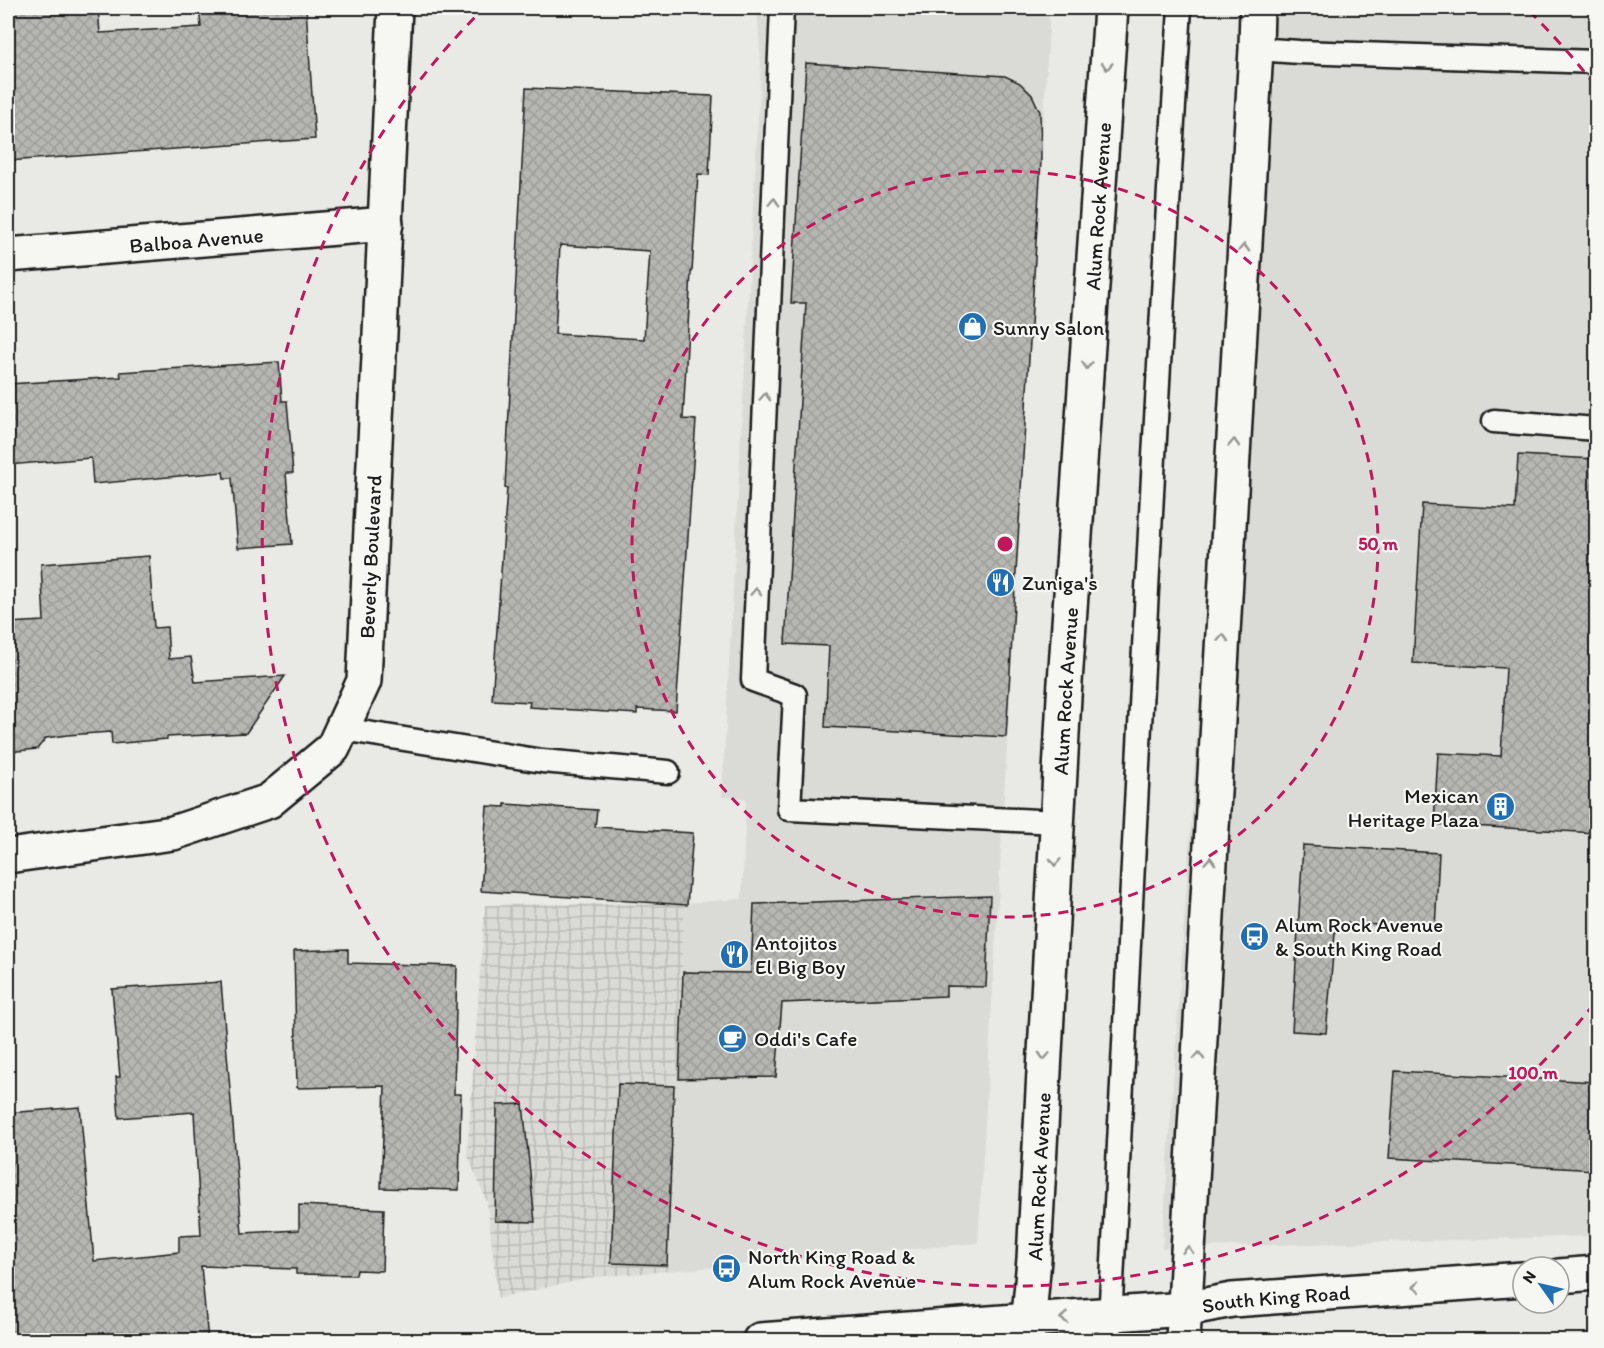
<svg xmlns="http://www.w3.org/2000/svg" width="1604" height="1348" font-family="Itim,sans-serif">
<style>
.built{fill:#dadad6}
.industrial{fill:url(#industrial-grid)}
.building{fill:url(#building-cross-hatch);stroke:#1c1c1c;stroke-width:1.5;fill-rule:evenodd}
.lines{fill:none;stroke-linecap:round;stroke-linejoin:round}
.lane-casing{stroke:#1c1c1c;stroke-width:27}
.street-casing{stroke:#1c1c1c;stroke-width:38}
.secondary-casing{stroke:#1c1c1c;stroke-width:38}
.primary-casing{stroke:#1c1c1c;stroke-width:38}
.lane{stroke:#f6f6f2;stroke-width:22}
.street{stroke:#f6f6f2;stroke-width:33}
.secondary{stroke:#f6f6f2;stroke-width:33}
.primary{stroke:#f6f6f2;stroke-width:33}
.oneway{stroke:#949492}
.ring{fill:none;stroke:#c2185b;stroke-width:3;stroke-dasharray:10 8}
.labels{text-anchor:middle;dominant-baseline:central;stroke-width:4.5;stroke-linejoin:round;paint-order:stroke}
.street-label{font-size:21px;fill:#1c1c1c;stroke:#f6f6f2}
.poi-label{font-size:21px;fill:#1c1c1c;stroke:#f6f6f2;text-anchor:start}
.centre{fill:#c2185b;stroke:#f6f6f2;stroke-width:3}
.ring-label{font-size:18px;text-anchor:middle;font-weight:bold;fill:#c2185b;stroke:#f6f6f2;stroke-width:4.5;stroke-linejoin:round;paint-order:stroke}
</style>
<defs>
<pattern id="industrial-grid" width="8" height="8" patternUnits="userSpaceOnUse" patternTransform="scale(1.5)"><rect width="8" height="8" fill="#dadad6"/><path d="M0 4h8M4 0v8" fill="none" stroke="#babab7"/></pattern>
<pattern id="building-cross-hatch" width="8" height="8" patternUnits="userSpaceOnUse" patternTransform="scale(1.5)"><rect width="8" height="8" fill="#b6b6b3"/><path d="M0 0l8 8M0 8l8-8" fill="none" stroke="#9c9c99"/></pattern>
</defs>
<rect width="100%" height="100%" fill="#e9e9e5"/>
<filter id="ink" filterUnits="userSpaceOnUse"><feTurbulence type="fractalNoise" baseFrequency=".0167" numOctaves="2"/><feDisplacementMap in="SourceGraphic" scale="12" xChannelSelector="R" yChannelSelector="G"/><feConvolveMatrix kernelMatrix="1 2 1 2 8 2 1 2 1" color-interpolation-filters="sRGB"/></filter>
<g filter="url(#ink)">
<!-- built -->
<path class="built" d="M757,8H1050L978,1243L669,1271L685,903L742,899L746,798L722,797L761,62Z
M1246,8H1596V1236L1162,1248Z"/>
<!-- industrial -->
<path class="industrial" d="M685,903L669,1271L595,1277L498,1298L487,1202L467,1154L485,905Z"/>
<!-- building -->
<path class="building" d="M8,8H98L100,33L201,27L199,8H306L315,139L8,161Z
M806,63L1005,76L1020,83L1032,95L1040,112L1041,160L1006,737L825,727L829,646L785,644L806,303H791Z
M526,88L713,96L709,175L698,174L692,272H691L683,419L696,420L676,711L637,709V714L529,707L530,702L492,700L507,488L505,487ZM560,245L650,251L644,339L555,334Z
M279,362L282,401H287L293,473H286L292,544L238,548L232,478H224L223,472L93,484L91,458L8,465V384L121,377L120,372Z
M1518,455L1596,459V833L1434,824L1438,753L1501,756L1506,668L1413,663L1422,504L1515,509Z
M149,556L154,628L167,627L169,659L191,657L195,682L285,676L246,733L167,737V739L112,744L111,732L67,735L46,738L37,749L8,752V623L44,621L41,564Z
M505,804L597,810L595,827L693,833L687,905L481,891L487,806L505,807Z
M1303,845L1439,853L1435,929L1336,922L1326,1033L1292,1031Z
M990,896L986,987L946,986V996L782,1003L776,1077L679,1079L683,972L751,973L754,904Z
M348,949V963L457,966L454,1094H461L459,1190L381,1188L385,1086L297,1088L294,951Z
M221,982L242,1233L299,1230V1205L384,1209L382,1271L357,1270L356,1275L296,1274V1269L201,1266L208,1341H166L165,1334L126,1338L125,1332L8,1341V1113L80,1107L94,1261L179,1252V1236L201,1235L194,1112L119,1118L116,1077H120L112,989Z
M1395,1071L1596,1082V1170L1389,1158Z
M618,1084L674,1086L667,1265L611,1263Z
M523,1104L535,1222L495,1221L497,1105Z"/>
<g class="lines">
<defs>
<path id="lane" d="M782,8L753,680L795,695L789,809L1058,822
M1256,49L1299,52L1596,62
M1494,421L1596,429
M342,729L542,761L668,772
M1109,1340C1132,896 1152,452 1180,8"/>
<g id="street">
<path id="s1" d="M8,255L386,224"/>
<path id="s2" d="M8,856L173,833L269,801L333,748L364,681L395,8"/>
</g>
<path id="secondary" d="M760,1340L1028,1320"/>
<g id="primary">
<path d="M1559,1276L1596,1273"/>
<path id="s3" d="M1028,1320L1185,1309L1232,1300L1523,1279"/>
<path id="s4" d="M1027,1340L1034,1259L1064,697L1111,8"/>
<path d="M1183,1340L1256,49L1257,8"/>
</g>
</defs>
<!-- lane casing -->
<use href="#lane" class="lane-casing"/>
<!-- street casing -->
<use href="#street" class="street-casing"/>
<!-- secondary casing -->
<use href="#secondary" class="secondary-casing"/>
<!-- primary casing -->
<use href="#primary" class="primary-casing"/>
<!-- lane -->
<use href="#lane" class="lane"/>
<!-- street -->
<use href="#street" class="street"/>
<!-- secondary -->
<use href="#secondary" class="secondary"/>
<!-- primary -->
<use href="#primary" class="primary"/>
</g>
<!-- one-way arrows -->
<defs><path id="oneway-chevron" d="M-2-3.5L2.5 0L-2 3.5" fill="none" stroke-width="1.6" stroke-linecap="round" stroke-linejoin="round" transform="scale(1.5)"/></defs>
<g class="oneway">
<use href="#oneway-chevron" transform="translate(1107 66) rotate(94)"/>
<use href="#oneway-chevron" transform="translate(774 202) rotate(-87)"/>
<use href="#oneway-chevron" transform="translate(1244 248) rotate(-87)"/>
<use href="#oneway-chevron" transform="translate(1087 365) rotate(94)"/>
<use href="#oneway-chevron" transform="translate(765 397) rotate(-87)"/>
<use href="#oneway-chevron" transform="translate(1234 443) rotate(-87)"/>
<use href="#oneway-chevron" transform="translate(756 592) rotate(-87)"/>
<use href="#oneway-chevron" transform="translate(1223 638) rotate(-87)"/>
<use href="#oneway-chevron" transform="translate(1210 861) rotate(-87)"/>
<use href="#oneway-chevron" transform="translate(1055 862) rotate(93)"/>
<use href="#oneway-chevron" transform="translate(1044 1056) rotate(93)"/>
<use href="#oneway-chevron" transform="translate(1199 1056) rotate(-87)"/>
<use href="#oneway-chevron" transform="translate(1188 1250) rotate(-87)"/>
<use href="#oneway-chevron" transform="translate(1416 1287) rotate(176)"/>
<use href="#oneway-chevron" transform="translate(1064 1318) rotate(176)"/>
</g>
</g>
<!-- distance rings -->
<g class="ring">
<circle cx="1005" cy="544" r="373"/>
<path d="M1594 1004A747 747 0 1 1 481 11M1529 11A747 747 0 0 1 1594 84"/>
</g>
<!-- icons -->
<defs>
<symbol id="shop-disc" viewBox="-11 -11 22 22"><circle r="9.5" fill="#1f6fb2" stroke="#f6f6f2"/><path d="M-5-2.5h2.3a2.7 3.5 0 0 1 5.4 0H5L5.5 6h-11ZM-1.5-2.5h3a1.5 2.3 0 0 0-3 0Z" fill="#fff"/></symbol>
<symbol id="restaurant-disc" viewBox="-11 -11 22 22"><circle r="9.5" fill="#1f6fb2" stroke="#f6f6f2"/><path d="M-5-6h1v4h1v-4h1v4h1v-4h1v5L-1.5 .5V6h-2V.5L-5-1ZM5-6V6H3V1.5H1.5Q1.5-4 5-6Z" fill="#fff"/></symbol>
<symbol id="building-disc" viewBox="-11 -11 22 22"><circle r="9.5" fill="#1f6fb2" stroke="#f6f6f2"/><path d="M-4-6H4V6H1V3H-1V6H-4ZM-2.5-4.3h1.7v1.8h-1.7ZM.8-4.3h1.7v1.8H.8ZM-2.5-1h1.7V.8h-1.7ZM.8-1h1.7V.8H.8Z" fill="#fff"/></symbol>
<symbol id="bus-disc" viewBox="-11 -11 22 22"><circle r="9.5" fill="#1f6fb2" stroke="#f6f6f2"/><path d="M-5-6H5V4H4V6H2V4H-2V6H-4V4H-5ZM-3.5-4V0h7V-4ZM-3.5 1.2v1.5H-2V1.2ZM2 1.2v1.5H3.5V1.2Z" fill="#fff"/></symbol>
<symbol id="cafe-disc" viewBox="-11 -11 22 22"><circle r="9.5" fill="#1f6fb2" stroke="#f6f6f2"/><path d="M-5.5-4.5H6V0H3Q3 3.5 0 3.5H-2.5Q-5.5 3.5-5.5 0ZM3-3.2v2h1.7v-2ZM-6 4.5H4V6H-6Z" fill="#fff"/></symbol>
</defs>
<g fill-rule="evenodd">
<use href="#shop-disc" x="956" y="310" width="33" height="33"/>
<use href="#restaurant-disc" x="984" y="566" width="33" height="33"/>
<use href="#building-disc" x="1484" y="790" width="33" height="33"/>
<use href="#bus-disc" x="1238" y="920" width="33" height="33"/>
<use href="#restaurant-disc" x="718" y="938" width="33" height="33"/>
<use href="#cafe-disc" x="716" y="1022" width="33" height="33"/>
<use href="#bus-disc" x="710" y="1252" width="33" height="33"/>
</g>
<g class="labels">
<!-- street labels -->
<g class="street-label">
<text stroke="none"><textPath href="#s4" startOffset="1136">Alum Rock Avenue</textPath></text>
<text stroke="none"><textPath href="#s1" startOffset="189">Balboa Avenue</textPath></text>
<text stroke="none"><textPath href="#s2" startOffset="549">Beverly Boulevard</textPath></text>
<text stroke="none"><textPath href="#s4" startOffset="650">Alum Rock Avenue</textPath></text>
<text stroke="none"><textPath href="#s4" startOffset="164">Alum Rock Avenue</textPath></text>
<text stroke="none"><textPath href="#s3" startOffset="249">South King Road</textPath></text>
</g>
<!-- poi labels -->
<g class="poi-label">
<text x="993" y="327">Sunny Salon</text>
<text x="1022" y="582">Zuniga's</text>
<text x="1479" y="795" text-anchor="end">Mexican<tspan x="1479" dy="24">Heritage Plaza</tspan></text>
<text x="1275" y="924">Alum Rock Avenue<tspan x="1275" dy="24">&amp; South King Road</tspan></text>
<text x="755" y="942">Antojitos<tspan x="755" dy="24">El Big Boy</tspan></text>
<text x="754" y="1038">Oddi's Cafe</text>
<text x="748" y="1256">North King Road &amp;<tspan x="748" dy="24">Alum Rock Avenue</tspan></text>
</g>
</g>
<circle cx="1005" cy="544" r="9" class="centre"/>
<g class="ring-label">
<text x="1378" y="550">50 m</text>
<text x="1533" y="1079">100 m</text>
</g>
<!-- margin -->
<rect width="1604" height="1348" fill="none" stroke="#f6f6f2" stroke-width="30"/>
<rect x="15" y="15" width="1574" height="1318" fill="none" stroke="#1c1c1c" stroke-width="2" filter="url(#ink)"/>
<!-- north arrow -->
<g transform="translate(1541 1285) rotate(304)"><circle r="28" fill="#f6f6f2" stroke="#9f9f9c" stroke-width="1.5"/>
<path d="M0-4.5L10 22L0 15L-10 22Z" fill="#1f6fb2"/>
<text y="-9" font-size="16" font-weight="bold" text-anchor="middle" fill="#1c1c1c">N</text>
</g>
</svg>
